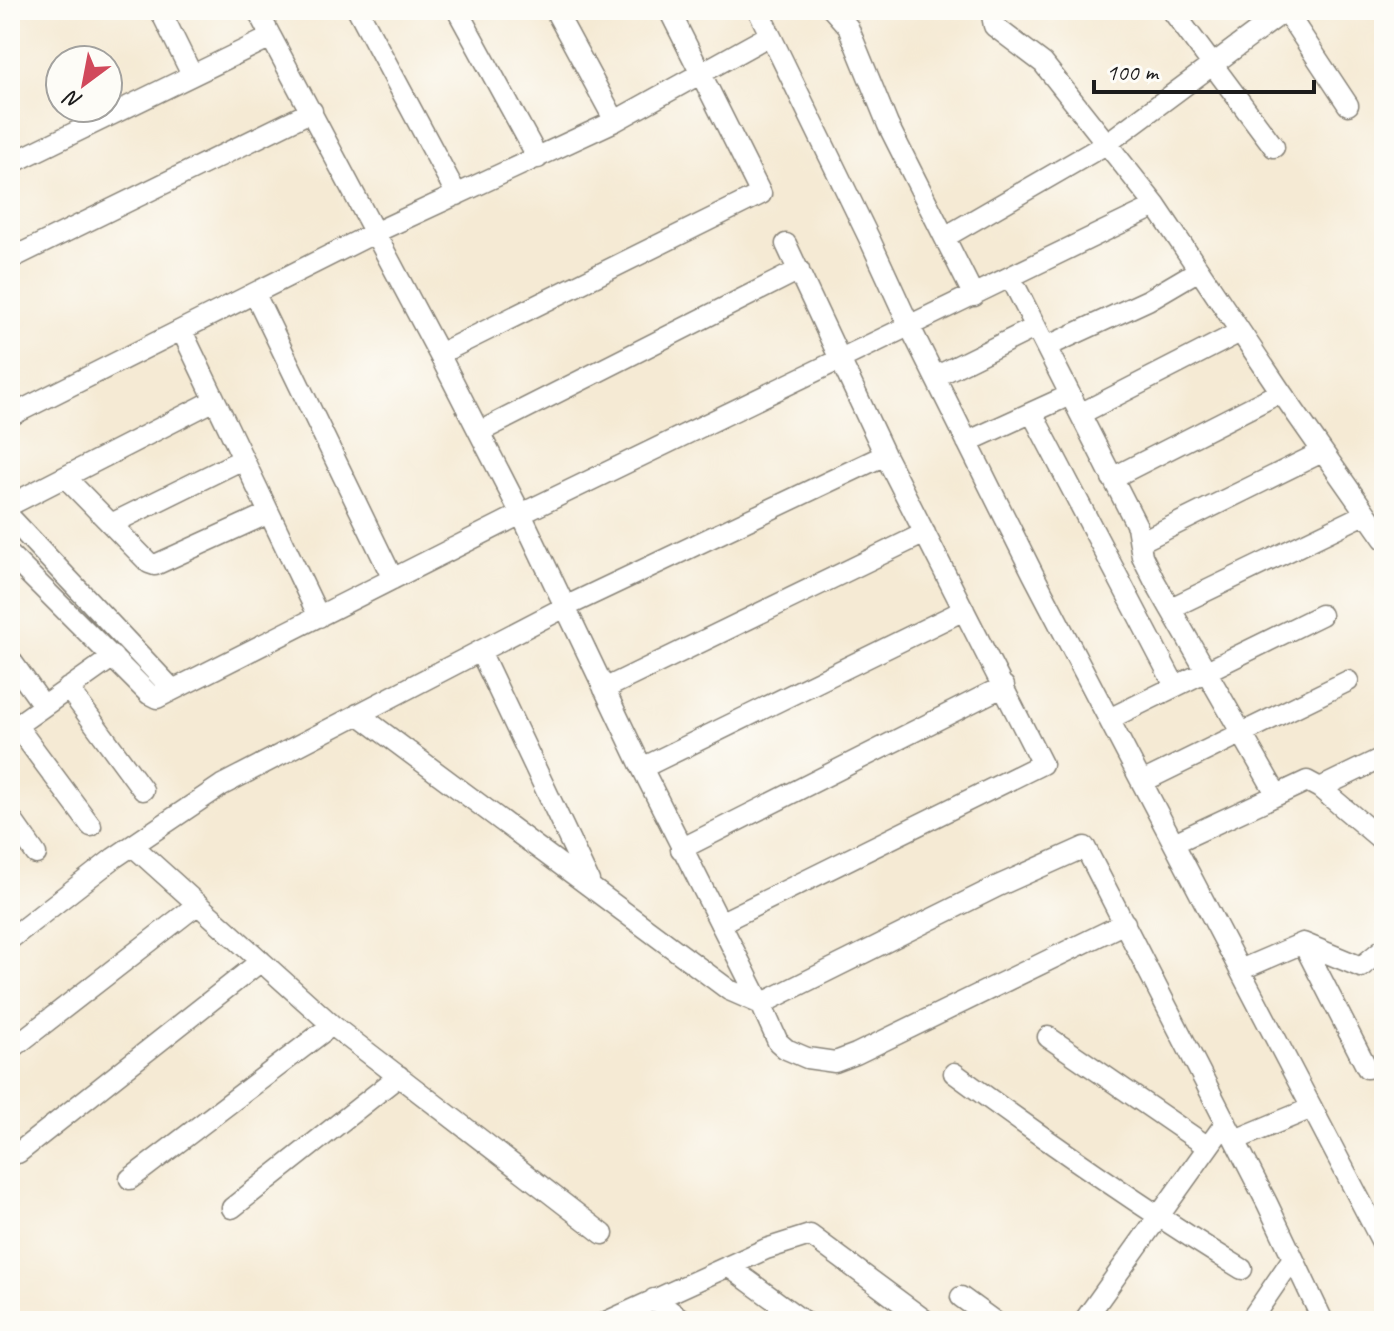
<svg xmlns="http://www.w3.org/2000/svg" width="1394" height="1331" font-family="Caveat,sans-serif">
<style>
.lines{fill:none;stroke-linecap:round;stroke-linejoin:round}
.minor-casing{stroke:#888378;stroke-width:23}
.minor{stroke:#fff;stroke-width:20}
</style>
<rect width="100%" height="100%" fill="#fdfcf7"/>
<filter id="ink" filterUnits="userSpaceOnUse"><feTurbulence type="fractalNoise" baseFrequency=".0125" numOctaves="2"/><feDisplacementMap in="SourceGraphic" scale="16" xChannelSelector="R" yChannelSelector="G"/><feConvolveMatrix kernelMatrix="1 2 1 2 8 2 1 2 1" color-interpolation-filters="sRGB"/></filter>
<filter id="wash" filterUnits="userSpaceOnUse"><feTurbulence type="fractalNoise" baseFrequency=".006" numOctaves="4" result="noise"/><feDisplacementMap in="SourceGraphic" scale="32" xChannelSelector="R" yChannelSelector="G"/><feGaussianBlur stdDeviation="1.8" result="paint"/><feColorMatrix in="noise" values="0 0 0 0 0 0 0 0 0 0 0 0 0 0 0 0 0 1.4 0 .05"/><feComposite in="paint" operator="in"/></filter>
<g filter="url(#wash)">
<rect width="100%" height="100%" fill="#f5ead4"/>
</g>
<g filter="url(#ink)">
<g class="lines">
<defs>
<path id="minor" d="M160,10L192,75
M257,10L271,37
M358,10L457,195
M457,10L538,158
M555,10L615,121
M758,10L870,240L910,327L1033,574L1384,1246
M833,10L848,27L888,125L974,296
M991,10L994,26L1043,63L1156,206L1281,392L1384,539
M1285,10L1348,105
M1174,13L1274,147
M10,164L271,37L439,354L521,514L157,698L149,694L10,555
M945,237L1106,144L1286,10
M10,259L312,111
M1011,278L1137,526L1142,556L1154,580L1277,795
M255,294L393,579
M182,331L319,617
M1046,347L1148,300L1199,270
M439,354L761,194L669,10
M935,377L1036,327
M1032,413L1175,686
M1080,414L1240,332
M10,416L374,233L615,121L770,35
M479,432L799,270
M967,442L1070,395
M65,477L149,563L155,565L269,513
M1112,478L1281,392
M10,505L215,400
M10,517L173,690
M111,524L243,459
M1140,542L1322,452
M1171,608L1365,514
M964,610L642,768L521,514L1156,206
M480,651L589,881
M10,659L43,705
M68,688L143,790
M604,689L925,533
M358,714L729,990L761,1004L998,886L1085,847L1267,1203L1323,1321
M1109,719L1321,615
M16,725L91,826
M10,730L113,657
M642,768L761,1004L778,1042L786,1049L807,1058L835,1062L856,1054L1125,923
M1142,782L1348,681
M1320,788L1384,757
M10,817L36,854
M1174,843L1307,781L1320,788L1384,842
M133,846L332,1025L603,1234
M681,849L1004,686
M720,923L1042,764L885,455L786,244
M10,939L114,858L222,785L565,607L885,455
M1303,943L1367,1068
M1240,970L1303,943L1361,967L1384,948
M1048,1037L1208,1147
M10,1050L198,904
M954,1073C1048,1142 1142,1208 1242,1269
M1235,1140L1312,1108
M18,1153L261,961
M130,1179L332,1025
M232,1208L399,1076
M728,1266L803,1321
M961,1297L994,1321
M654,1299L684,1321
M608,1321L766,1249L810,1235L926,1321
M1084,1321L1226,1122
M1250,1321L1293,1258"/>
</defs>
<!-- minor casing -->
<use href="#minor" class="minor-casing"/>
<!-- minor -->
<use href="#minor" class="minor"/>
</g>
</g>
<!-- margin -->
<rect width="1394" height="1331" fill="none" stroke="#fdfcf7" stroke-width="40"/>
<!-- north arrow -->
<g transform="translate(84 84) rotate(212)"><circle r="38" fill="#fdfcf7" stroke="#a3a29f" stroke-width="2"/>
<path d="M0-6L14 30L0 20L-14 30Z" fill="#d1495b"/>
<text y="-12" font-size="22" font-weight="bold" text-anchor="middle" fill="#1c1c1c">N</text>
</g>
<!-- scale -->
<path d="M1094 80v12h220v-12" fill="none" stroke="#1c1c1c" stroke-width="4"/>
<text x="1106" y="80" font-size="24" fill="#1c1c1c" stroke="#fdfcf7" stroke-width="6" paint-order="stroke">100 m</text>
</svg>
